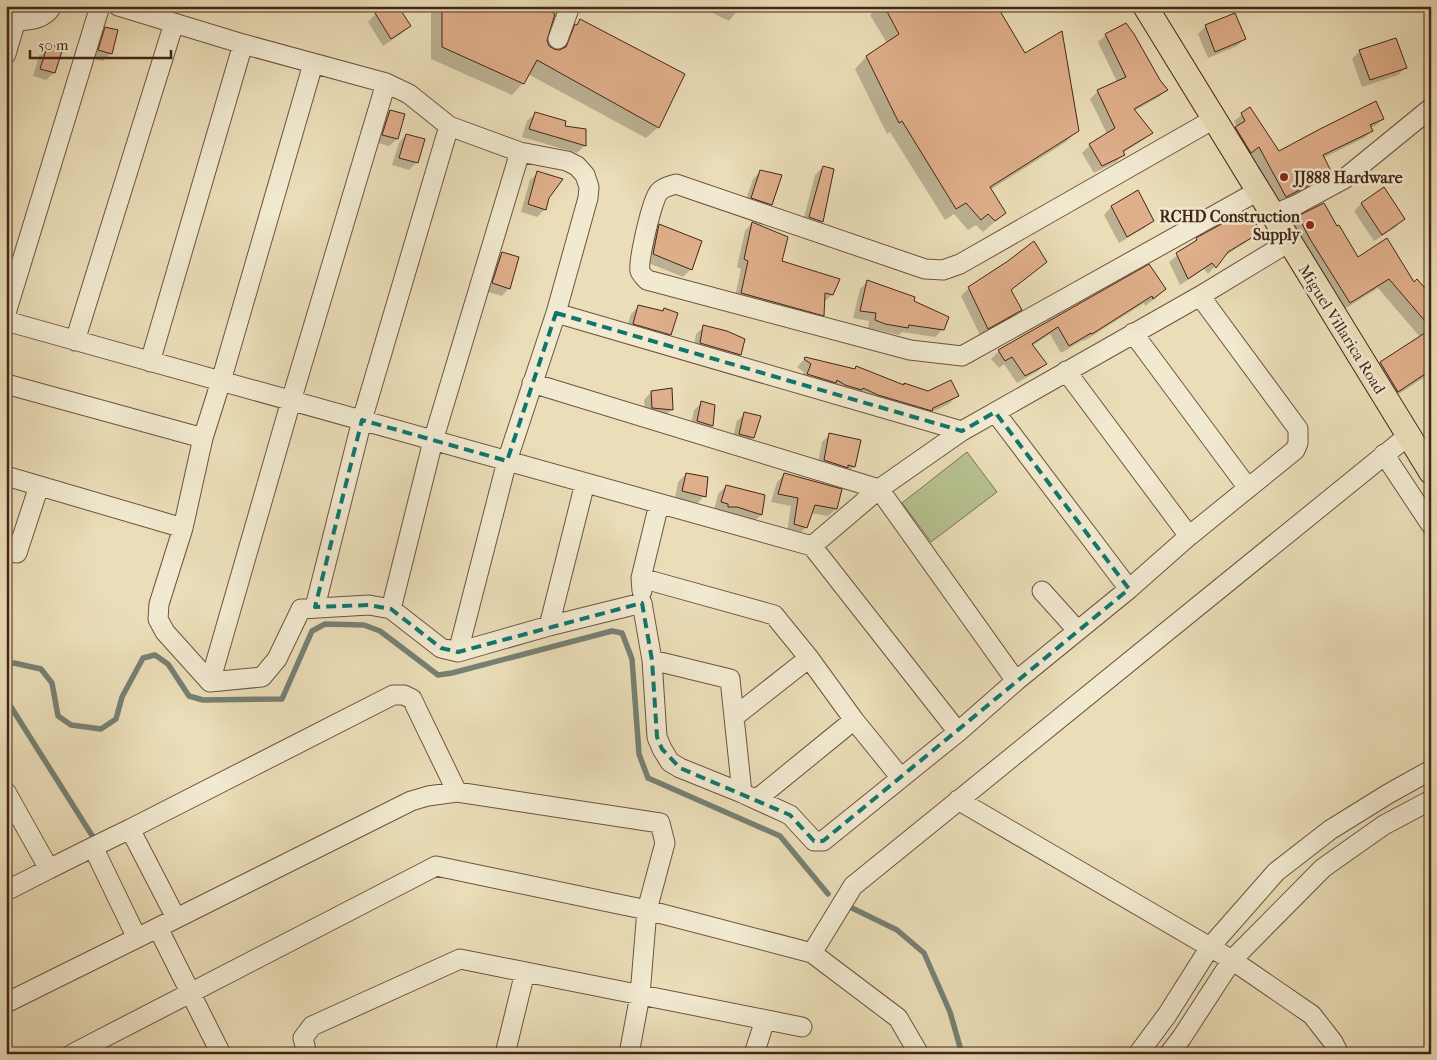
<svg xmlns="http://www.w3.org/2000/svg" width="1437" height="1060" font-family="'IM FELL French Canon',serif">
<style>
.pitch{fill:#b6c18f;stroke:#7c7354}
.shadow{fill:#0003}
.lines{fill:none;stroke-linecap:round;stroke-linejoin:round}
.stream{stroke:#768073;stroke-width:5.5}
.building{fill:#dfae8a;stroke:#432518}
.minor-casing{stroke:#6d5340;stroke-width:21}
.major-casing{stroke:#432518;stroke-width:26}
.minor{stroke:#f1e9d0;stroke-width:19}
.major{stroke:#eaddb7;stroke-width:24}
.marked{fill:none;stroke:#0f766e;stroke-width:4;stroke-dasharray:10 6;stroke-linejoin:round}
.poi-dot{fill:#8f2418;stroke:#f1e9d0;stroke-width:2}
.labels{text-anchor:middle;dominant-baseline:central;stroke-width:5;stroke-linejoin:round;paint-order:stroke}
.poi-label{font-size:16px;font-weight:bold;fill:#432518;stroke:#f1e9d0;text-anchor:start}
.street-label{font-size:16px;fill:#432518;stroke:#f1e9d0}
</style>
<rect width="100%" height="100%" fill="#eaddb7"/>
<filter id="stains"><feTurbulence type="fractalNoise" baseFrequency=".004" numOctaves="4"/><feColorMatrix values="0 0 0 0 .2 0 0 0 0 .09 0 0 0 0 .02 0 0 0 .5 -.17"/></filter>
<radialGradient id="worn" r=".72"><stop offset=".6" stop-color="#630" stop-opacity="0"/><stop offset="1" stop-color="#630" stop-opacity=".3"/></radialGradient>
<!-- pitch -->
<path class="pitch" d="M967,452L997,492L931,542L902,503Z"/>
<!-- shadow -->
<path class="shadow" d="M388,6L409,26L402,33L383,46L368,22L375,14Z
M431,6H538L548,47L558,51L564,38L580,20L658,127L646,138L528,74L523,83L512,95L431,59Z
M698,6H741L729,21Z
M879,6H995L1025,55L1078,130L1066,142L990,190L1005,213L983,232L976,225L968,230L954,214L945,220L890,132L887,134L855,69L866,57L887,43L870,15Z
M1235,14L1245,39L1237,46L1208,58L1198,34L1205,27Z
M106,28L111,53L103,61L91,58L98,36Z
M1106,35L1166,90L1159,97L1134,111L1151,133L1143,140L1123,153L1124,154L1116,162L1094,173L1082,153L1090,145L1107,134L1090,99L1098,91L1117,82L1098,42Z
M1395,39L1405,68L1398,75L1362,87L1352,59L1359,52Z
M48,45L54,73L46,80L33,76L40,53Z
M1249,109L1279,153L1383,119L1375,126L1370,128L1372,131L1364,138L1323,158L1331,172L1323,180L1278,204L1251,154L1243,159L1229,136L1237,127L1234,121Z
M390,111L397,139L389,146L375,142L382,119Z
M535,114L564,127L585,130L584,146L577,153L522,137L527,121Z
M406,135L417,162L409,170L392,165L399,143Z
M823,167L822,221L815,229L802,225L815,175Z
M761,171L771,204L763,212L744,205L753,179Z
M538,173L548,197L545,209L537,217L521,212L530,180Z
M1384,189L1403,219L1396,227L1374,241L1354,211L1361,204Z
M1138,192L1152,221L1144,228L1119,243L1104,215L1111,207Z
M1324,204L1337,228L1358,259L1414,284L1431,297V373L1388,401L1371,373L1380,363L1420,337L1378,288L1340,312L1289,227L1298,218Z
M752,223L780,262L832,295L824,302L823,315L816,323L734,301L741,269L737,267L745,231Z
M660,225L691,269L683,277L646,262L652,233Z
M1259,232L1251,239L1223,257L1208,274L1204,269L1180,285L1169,262L1197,239Z
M502,253L509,288L502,296L485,291L494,261Z
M1046,262L1010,291L1021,309L1013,317L980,335L961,296L969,288Z
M1149,266L1164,289L1157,297L1145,306L1144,303L1084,341L1083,340L1061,353L1050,334L1032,346L1045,364L1038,371L1017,383L1004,364L999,368L991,359L1002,348Z
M867,282L913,302L942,330L935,337L902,332L899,335L868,328L869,321L853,318L860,289Z
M638,307L662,312L670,334L662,342L626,331L631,314Z
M704,327L740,354L732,362L693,351L696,334Z
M805,358L903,386L905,384L928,392L957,396L949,404L929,413L800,382L804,372L797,367Z
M651,392L672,409L664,417L645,415L644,400Z
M702,403L714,406L712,426L704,433L690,429L694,410Z
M745,414L753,438L745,445L732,441L737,421Z
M830,434L859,441L854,467L846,474L817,468L822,442Z
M686,474L704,496L697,504L675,499L678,482Z
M785,474L836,509L828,516L811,513L806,527L799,535L787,532L791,506L771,502L777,482Z
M726,486L764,496L761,515L753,522L714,510L718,494Z"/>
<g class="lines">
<!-- stream -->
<path class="stream" d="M6,665L14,663L41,669L52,683L58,716L71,725L101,729L116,719L122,697L143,658L155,655L168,664L189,696L203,700L282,699L312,631L325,624L364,625L380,631L438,675L452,673L612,631L622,633L632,659L639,754L648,778L780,836L828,894
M6,699L93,837
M852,908L897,930L924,953L950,1012L962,1054"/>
</g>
<!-- building -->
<path class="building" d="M386,6H398L411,26L391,39L375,13Z
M442,6H541L555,14L547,40L549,46L554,49L559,50L566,47L575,24L577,25L580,19L685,74L659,128L537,60L524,84L442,47Z
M884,6H997L1025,53L1062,31L1079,131L990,187L1006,213L995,221L988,214L981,220L966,203L956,209L902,121L899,123L866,56L899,34Z
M1235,13L1246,39L1215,52L1205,25Z
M1126,23L1134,34L1160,80L1168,90L1134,109L1153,133L1123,151L1125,155L1102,166L1089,144L1115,128L1097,90L1126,77L1105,34Z
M105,27L118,30L112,54L98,50Z
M1396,38L1407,68L1370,80L1359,50Z
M48,44L63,48L55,73L40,69Z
M1376,101L1384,119L1370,125L1373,131L1323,155L1332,173L1286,197L1259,147L1251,153L1235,127L1245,121L1241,113L1250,107L1279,151L1320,129Z
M390,110L405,114L398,139L382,135Z
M535,112L566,121L565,126L586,129V146L529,129Z
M406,134L425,139L418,163L399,158Z
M823,166L834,169L823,222L809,217Z
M760,170L782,175L772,205L751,198Z
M537,171L563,179L549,198L546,210L528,204Z
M1384,187L1405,219L1382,235L1361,203Z
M1138,190L1154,221L1127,237L1111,206Z
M1324,203L1337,226L1339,225L1358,257L1387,238L1414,282L1417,279L1431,295V328L1389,279L1350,303L1310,239L1298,216Z
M1247,210L1261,232L1228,252L1216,268L1212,263L1188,279L1176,253L1197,240L1196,238Z
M752,222L788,237L782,261L840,279L833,295L825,293L824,316L741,293L748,261L744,259Z
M659,224L702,241L692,270L653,254Z
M1034,241L1047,262L1011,290L1022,310L988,329L968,287L1008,261Z
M502,252L519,257L510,289L492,283Z
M1149,264L1166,289L1153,299L1152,296L1092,334L1091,333L1069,346L1058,327L1032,344L1047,364L1025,376L1012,357L1005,361L998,350Z
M867,280L915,297L914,301L949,317L944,330L909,325L908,328L885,324L875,320L876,313L860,311Z
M638,305L663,311L664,308L678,313L671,335L633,324Z
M703,325L727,331L745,339L741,355L700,343Z
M1431,329V370L1398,392L1380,362Z
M805,357L855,369L856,366L904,385V383L928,391L951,380L959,396L933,408L932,411L878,395L863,388L862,390L845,385L837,380L836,383L807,374L811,364L804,359Z
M672,388L673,410L652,408L651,391Z
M701,401L715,405L713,426L697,421Z
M744,412L761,416L754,438L739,434Z
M829,433L861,440L855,467L848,465V468L824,460Z
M686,473L708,477L706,497L682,491Z
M784,473L842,489L837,509L815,505L807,528L794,524L798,498L778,494Z
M726,485L765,495L762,515L737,507H728V504L721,502Z"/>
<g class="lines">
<defs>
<path id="minor" d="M118,6L243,44L386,83L409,94L449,126L520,152L567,161L577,166L585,175L589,187L588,198L556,313L507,461L458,652
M6,20C22,21 43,22 52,6
M558,39L570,6
M6,54L16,20
M313,64L221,381L203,438L183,528L159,604L158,619L165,632L210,682L262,677L277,659L301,609L369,605L391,609L441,648L458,652L549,626L642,603L652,660L657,737L662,749L670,762L680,768L742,793L790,815L814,841H823L958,732L1016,681
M1214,119L960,264L943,270L925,269L676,184C670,186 663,187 659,192C652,199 638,261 640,271C641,274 644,277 647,280L910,350L962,356L1258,191
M1272,215L1296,205L1344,179L1431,108
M6,313L100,6
M556,313L962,431
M6,321L812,546L879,489L962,431L1200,296L1289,242
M1133,333L1248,488
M75,341L174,23
M150,362L243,44
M1066,371L1189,536
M532,383L879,489L1016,681L1129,589L995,412
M6,384L203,438
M1384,454L1431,525
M6,476L183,528
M812,546L958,732
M6,550L17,553L39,486
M641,578L774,615L809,658L734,717
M1129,589L1189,536L1295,450L1298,443V429L1200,296
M642,591L641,578L659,504
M1042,591L1077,630
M315,607L362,420L449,126
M391,609L433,441L520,152
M549,626L585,483
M809,658L854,720L901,778
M652,660L730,679L742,793
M210,682L291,401L386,83
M6,792L49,869L93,847
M757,799L854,720
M958,800L1232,960L1312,1015L1333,1042L1339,1054
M130,829L93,847L137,938L411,801L428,796L457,792L660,823L665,843L647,910L640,995L629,1054
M6,891L49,869
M176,918L130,829L393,695H404L412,699L457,792
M158,928L221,1054
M812,953L853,886L1409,435
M6,1003L137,938
M72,1054L436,866L647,910L812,953L898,1018L919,1054
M307,1054L303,1038L312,1026L460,959L802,1027
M505,1054L525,972
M754,1054L765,1020
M1138,1054L1167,1015L1210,947L1276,872L1330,830L1388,794L1431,770
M1169,1054L1182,1037L1232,960L1323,868L1384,825L1431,800"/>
<path id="major" d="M1145,6L1431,472"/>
</defs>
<!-- minor casing -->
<use href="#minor" class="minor-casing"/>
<!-- major casing -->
<use href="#major" class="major-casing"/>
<!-- minor -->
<use href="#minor" class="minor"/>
<!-- major -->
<use href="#major" class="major"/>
</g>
<!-- marked area -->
<path class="marked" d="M556,313L962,431L995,412L1129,589L823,841H814L790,815L680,768L662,749L657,737L652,660L642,603L458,652L441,648L391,609L369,605L315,607L362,420L507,461Z"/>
<!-- markers -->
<g class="poi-dot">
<circle cx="1284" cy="177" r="5"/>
<circle cx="1310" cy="225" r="5"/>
</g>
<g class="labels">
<!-- poi labels -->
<g class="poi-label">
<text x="1294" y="177">JJ888 Hardware</text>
<text x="1300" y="216" text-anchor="end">RCHD Construction<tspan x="1300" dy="18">Supply</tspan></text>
</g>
<!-- street labels -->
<g class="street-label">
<text transform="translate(1342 329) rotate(58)">Miguel Villarica Road</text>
</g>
</g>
<!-- margin -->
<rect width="1437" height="1060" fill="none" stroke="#eaddb7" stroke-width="25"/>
<rect x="8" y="8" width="1422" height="1045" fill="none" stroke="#432518" stroke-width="2.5"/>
<rect x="12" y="12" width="1412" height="1035" fill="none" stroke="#432518"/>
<!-- scale -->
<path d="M30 50v8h141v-8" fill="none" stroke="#432518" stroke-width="2.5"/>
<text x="38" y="50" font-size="15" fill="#432518" stroke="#f1e9d0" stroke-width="4" paint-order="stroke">50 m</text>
<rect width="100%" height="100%" filter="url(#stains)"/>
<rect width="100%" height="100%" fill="url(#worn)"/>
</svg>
